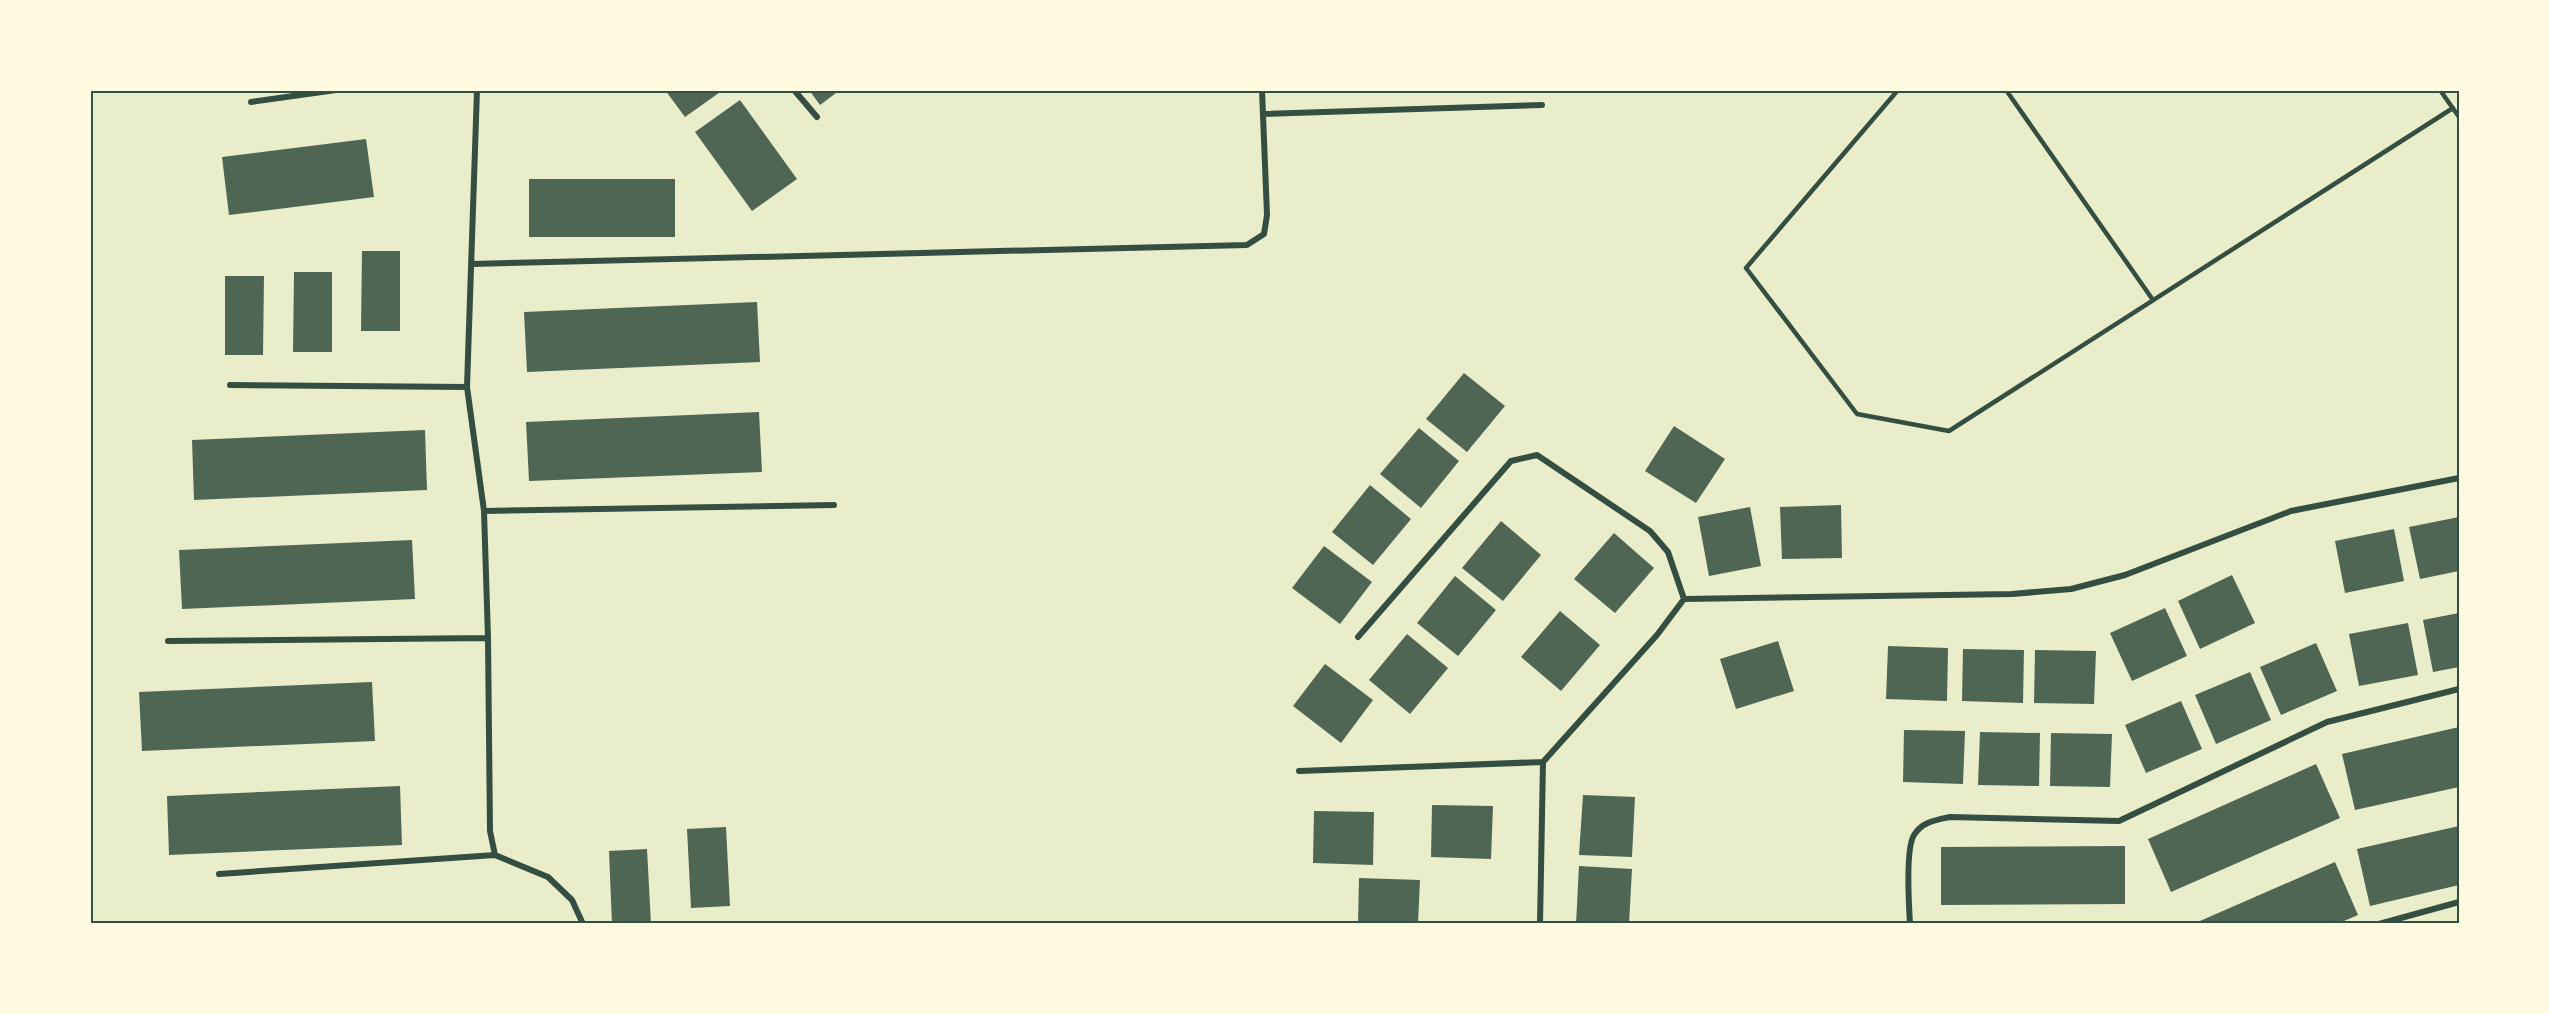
<svg xmlns="http://www.w3.org/2000/svg" width="2549" height="1014" font-family="'Fira Sans Condensed',sans-serif">
<style>
.building{fill:#4f6655}
.lines{fill:none;stroke-linecap:round;stroke-linejoin:round}
.service{stroke:#344e41;stroke-width:4.5}
.minor{stroke:#344e41;stroke-width:6}
.neatline{fill:none;stroke:#344e41;stroke-width:2}
</style>
<rect width="100%" height="100%" fill="#e9edc9"/>
<!-- building -->
<path class="building" d="M665,90H723L685,117Z
M809,90H840L820,105Z
M740,100L797,179L752,211L695,132Z
M366,139L374,197L229,215L222,157Z
M529,179H675V237H529Z
M362,251H400V331H361Z
M294,272H332V352H293Z
M225,276H264L263,355H225Z
M757,302L760,362L527,372L524,312Z
M1464,373L1505,406L1467,452L1426,419Z
M759,412L762,472L529,481L526,422Z
M1674,426L1725,459L1696,503L1645,471Z
M1419,428L1459,461L1421,508L1380,474Z
M425,430L427,490L194,500L192,440Z
M1370,485L1411,519L1373,565L1332,532Z
M1841,505L1842,558L1782,559L1780,507Z
M1750,507L1761,566L1709,576L1698,517Z
M2459,517V571L2420,579L2409,527Z
M1501,521L1541,555L1503,601L1462,568Z
M2394,529L2404,581L2345,593L2335,541Z
M1614,533L1654,568L1615,613L1574,579Z
M412,540L415,599L182,609L179,550Z
M1324,546L1372,582L1340,624L1292,588Z
M2232,575L2255,623L2200,649L2178,601Z
M1455,576L1496,610L1458,656L1417,623Z
M2165,608L2187,656L2132,681L2110,633Z
M1560,611L1600,645L1561,691L1521,657Z
M2459,613V667L2433,672L2423,620Z
M2408,623L2418,675L2359,686L2349,634Z
M1407,634L1448,668L1410,714L1369,680Z
M1778,641L1794,691L1736,709L1720,659Z
M2316,643L2337,691L2281,715L2260,667Z
M1888,646L1948,648L1947,701L1886,699Z
M1963,649L2024,650L2023,703L1962,701Z
M2035,650L2096,651L2094,704L2034,703Z
M1325,664L1373,700L1341,743L1293,706Z
M2250,672L2271,720L2216,744L2195,695Z
M372,682L375,741L142,751L139,692Z
M2181,701L2202,749L2146,773L2125,725Z
M2459,727V787L2355,810L2342,754Z
M1904,730L1965,731L1963,784L1903,782Z
M1980,732L2040,733L2039,786L1978,785Z
M2051,733L2112,734L2110,787L2050,786Z
M2316,764L2340,818L2171,892L2148,839Z
M400,786L402,845L169,855L167,796Z
M1583,795L1635,797L1632,857L1579,855Z
M1432,805L1493,806L1491,859L1431,857Z
M1314,811L1374,812L1373,865L1313,863Z
M2459,826V885L2370,906L2357,849Z
M726,827L730,906L691,908L687,829Z
M2125,846V904L1941,905V847Z
M647,849L651,924H612L609,851Z
M2335,862L2358,915L2337,924H2193Z
M1579,866L1632,869L1629,924H1576Z
M1359,878L1420,880L1418,924H1358Z"/>
<g class="lines">
<!-- service -->
<path class="service" d="M1898,90L1746,268L1857,414L1949,431L2453,108
M2006,90L2153,300
M2440,90L2459,117"/>
<!-- minor -->
<path class="minor" d="M477,90L467,387L484,511L488,638L490,831L495,855
M794,90L817,117
M251,102L336,90
M1263,114L1542,105
M472,264L1247,245L1264,234L1267,215L1262,90
M230,385L467,387
M484,511L834,505
M1358,637L1511,461L1537,455L1650,531L1668,552L1684,599
M168,641L488,638
M1299,771L1543,762
M219,874L495,855L548,877L572,900L583,924
M1540,924L1543,762L1657,635L1684,599L2012,594L2071,589L2125,575L2291,511L2459,478
M1910,924C1909,906 1905,849 1914,835C1922,822 1936,820 1950,817L2119,821L2327,722L2459,689
M2379,924L2459,902"/>
</g>
<!-- border -->
<rect width="2549" height="1014" fill="none" stroke="#fefae0" stroke-width="183"/>
<rect x="92" y="92" width="2366" height="830" class="neatline"/>
</svg>
